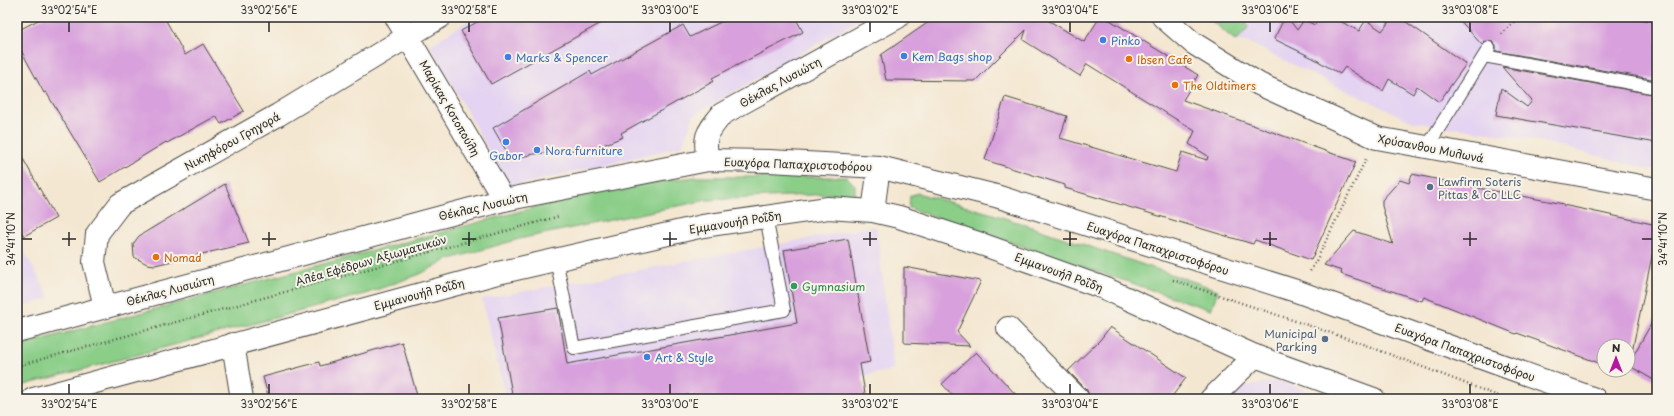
<svg xmlns="http://www.w3.org/2000/svg" width="1674" height="416" font-family="'Playpen Sans',sans-serif">
<style>
.built{fill:#e4d3f2}
.green{fill:#8ace88;stroke:#5a7c5a}
.building{fill:#d8a0dc}
.lines{fill:none;stroke-linecap:round;stroke-linejoin:round}
.lane-casing{stroke:#494744;stroke-width:14}
.street-casing{stroke:#494744;stroke-width:24}
.secondary-casing{stroke:#494744;stroke-width:24}
.path{stroke:#494744;stroke-width:2.5;stroke-dasharray:1 3;stroke-linecap:butt}
.lane{stroke:#fff;stroke-width:12}
.street{stroke:#fff;stroke-width:22}
.secondary{stroke:#fff;stroke-width:22}
.ticks{fill:none;stroke:#2b2b2b;stroke-width:1.5}
.shop-dot{fill:#3f7fe0;stroke:#f7f3e8;stroke-width:1.5}
.food-dot{fill:#e8710a;stroke:#f7f3e8;stroke-width:1.5}
.service-dot{fill:#5c6f8a;stroke:#f7f3e8;stroke-width:1.5}
.leisure-dot{fill:#2e9e5b;stroke:#f7f3e8;stroke-width:1.5}
.labels{text-anchor:middle;dominant-baseline:central;stroke-width:4;stroke-linejoin:round;paint-order:stroke}
.shop-label{font-size:11px;fill:#366cbe;stroke:#f7f3e8;text-anchor:start}
.food-label{font-size:11px;fill:#c56008;stroke:#f7f3e8;text-anchor:start}
.street-label{font-size:11px;fill:#2b2b2b;stroke:#f7f3e8}
.service-label{font-size:11px;fill:#4e5e75;stroke:#f7f3e8;text-anchor:start}
.leisure-label{font-size:11px;fill:#27864d;stroke:#f7f3e8;text-anchor:start}
.neatline{fill:none;stroke:#2b2b2b;stroke-width:1.5}
.ticks-label{font-size:10px;text-anchor:middle;fill:#2b2b2b}
</style>
<rect width="100%" height="100%" fill="#f7f3e8"/>
<filter id="ink" filterUnits="userSpaceOnUse"><feTurbulence type="fractalNoise" baseFrequency=".025" numOctaves="2"/><feDisplacementMap in="SourceGraphic" scale="8" xChannelSelector="R" yChannelSelector="G"/><feConvolveMatrix kernelMatrix="1 2 1 2 8 2 1 2 1" color-interpolation-filters="sRGB"/></filter>
<filter id="wash" filterUnits="userSpaceOnUse"><feTurbulence type="fractalNoise" baseFrequency=".012" numOctaves="4" result="noise"/><feDisplacementMap in="SourceGraphic" scale="16" xChannelSelector="R" yChannelSelector="G"/><feGaussianBlur stdDeviation="0.9" result="paint"/><feColorMatrix in="noise" values="0 0 0 0 0 0 0 0 0 0 0 0 0 0 0 0 0 1.4 0 .05"/><feComposite in="paint" operator="in"/></filter>
<g filter="url(#wash)">
<rect width="100%" height="100%" fill="#f4e7d1"/>
<!-- built -->
<path class="built" d="M474,17H864L694,115L682,146L509,187L430,45Z
M1245,17H1657V171L1531,139L1413,122L1309,73L1248,42L1236,41L1249,27Z
M876,226L894,370L733,399H506L482,299Z
M17,238L50,298L17,308Z
M1278,380L1330,399H1228L1239,388Z"/>
<!-- green -->
<path class="green" d="M1207,17H1245L1248,28L1236,41Z
M695,177H847L855,185V196L831,194L707,200L519,239L447,260L420,274L368,293L17,387V346L603,189Z
M917,193L993,214L1218,290L1211,310L909,208L910,196Z"/>
<g id="blocks">
<!-- building -->
<path class="building" d="M44,17H164L185,55L203,44L244,111L221,124L216,116L167,143L166,142L100,182L46,92L44,93L17,43V31Z
M486,17H612L491,84L461,31Z
M731,17H795L803,32L712,78L714,81L621,133L623,137L595,148L534,154L511,159L493,128L590,71L592,75L683,25L690,37Z
M936,17H1043L1084,42L1100,17H1105L1198,75L1183,100L1356,162L1311,260L1255,240L1253,244L1065,188V185L985,160L1005,97L1067,116L1060,138L1176,172L1182,152L1207,160L1208,156L1189,144L1195,131L1087,64L1080,76L1023,40L1026,30L975,81L886,80L881,55Z
M1285,17H1287L1297,30L1304,20L1315,25L1322,17H1332L1359,31L1366,20L1382,31L1393,17H1399L1466,64L1439,102L1417,86L1413,94L1389,79L1383,91L1345,67L1340,74L1313,58L1274,39Z
M1457,17H1628L1657,22V80L1496,51V45L1493,42L1486,41L1482,45Z
M1502,67L1657,95V143L1496,115L1501,88L1527,107L1532,101Z
M17,148L56,218L24,236L17,224Z
M1412,174L1483,189L1564,204L1563,205L1657,225V232L1630,361L1657,314V382L1628,365V346H1604V351L1599,363L1517,333L1516,334L1424,297L1422,301L1341,274L1342,271L1324,265L1354,231L1393,244L1382,206V200L1400,180L1409,183Z
M225,184L249,243L155,265L147,264L134,257L133,244L139,236Z
M848,239L870,362L860,364L866,399H695L694,394L665,399H513L498,318L558,308L567,364L797,323L784,250Z
M904,267L981,281L957,332L970,346L904,343Z
M1110,327L1186,378L1170,399H1090L1087,390L1068,371L1100,340Z
M402,342L418,399H269L263,377L319,362L320,366Z
M976,352L1020,399H956L942,384Z"/>
</g>
</g>
<g filter="url(#ink)">
<use href="#blocks" fill-opacity="0" stroke="#494744" stroke-width="1"/>
<g class="lines">
<defs>
<path id="lane" d="M1484,56L1657,88
M1427,147L1489,48
M556,259L574,348L784,310L766,217"/>
<path id="street" d="M396,17L504,200
M1163,17L1193,43L1259,84L1377,138L1657,189
M708,160C703,136 707,133 722,114L898,17
M105,307L94,262L97,234L120,204L278,115L440,17
M1008,328L1078,399
M233,344L242,399
M1211,399L1255,356"/>
<path id="secondary" d="M873,211L879,167
M17,331L504,200L708,160L769,161L879,167L996,196L1296,291L1595,399
M33,399L498,273L703,226L828,208L873,211L899,217L984,245L1104,288L1255,356L1374,399"/>
</defs>
<!-- lane casing -->
<use href="#lane" class="lane-casing"/>
<!-- street casing -->
<use href="#street" class="street-casing"/>
<!-- secondary casing -->
<use href="#secondary" class="secondary-casing"/>
<!-- path -->
<path class="path" d="M1502,34L1518,17
M1310,271L1316,261L1366,159
M1173,280L1355,341L1506,399
M17,366L560,216"/>
<!-- lane -->
<use href="#lane" class="lane"/>
<!-- street -->
<use href="#street" class="street"/>
<!-- secondary -->
<use href="#secondary" class="secondary"/>
</g>
</g>
<!-- ticks -->
<path class="ticks" d="M69,22V32M269,22V32M469,22V32M670,22V32M870,22V32M1070,22V32M1270,22V32M1470,22V32M69,232V246M269,232V246M469,232V246M670,232V246M870,232V246M1070,232V246M1270,232V246M1470,232V246M22,239H32M62,239H76M262,239H276M462,239H476M663,239H677M863,239H877M1063,239H1077M1263,239H1277M1463,239H1477M1642,239H1652M69,384V394M269,384V394M469,384V394M670,384V394M870,384V394M1070,384V394M1270,384V394M1470,384V394"/>
<!-- markers -->
<g class="shop-dot">
<circle cx="1103" cy="40" r="4"/>
<circle cx="904" cy="56" r="4"/>
<circle cx="508" cy="57" r="4"/>
<circle cx="506" cy="142" r="4"/>
<circle cx="537" cy="150" r="4"/>
<circle cx="647" cy="357" r="4"/>
</g>
<g class="food-dot">
<circle cx="1129" cy="59" r="4"/>
<circle cx="1175" cy="85" r="4"/>
<circle cx="156" cy="257" r="4"/>
</g>
<g class="service-dot">
<circle cx="1430" cy="187" r="4"/>
<circle cx="1325" cy="339" r="4"/>
</g>
<circle class="leisure-dot" cx="794" cy="286" r="4"/>
<g class="labels">
<!-- shop labels -->
<g class="shop-label">
<text x="1111" y="40">Pinko</text>
<text x="912" y="56">Kem Bags shop</text>
<text x="516" y="57">Marks &amp; Spencer</text>
<text x="545" y="150">Nora furniture</text>
<text x="506" y="155" text-anchor="middle">Gabor</text>
<text x="655" y="357">Art &amp; Style</text>
</g>
<!-- food labels -->
<g class="food-label">
<text x="1137" y="59">Ibsen Cafe</text>
<text x="1183" y="85">The Oldtimers</text>
<text x="164" y="257">Nomad</text>
</g>
<!-- street labels -->
<g class="street-label">
<text transform="translate(780 82) rotate(-29)">Θέκλας Λυσιώτη</text>
<text transform="translate(450 108) rotate(60)">Μαρίκας Κοτοπούλη</text>
<text transform="translate(232 141) rotate(-29)">Νικηφόρου Γρηγορά</text>
<text transform="translate(1431 148) rotate(11)">Χρύσανθου Μυλωνά</text>
<text transform="translate(798 164) rotate(2)">Ευαγόρα Παπαχριστοφόρου</text>
<text transform="translate(483 206) rotate(-13)">Θέκλας Λυσιώτη</text>
<text transform="translate(735 222) rotate(-9)">Εμμανουήλ Ροΐδη</text>
<text transform="translate(1158 248) rotate(18)">Ευαγόρα Παπαχριστοφόρου</text>
<text transform="translate(371 260) rotate(-16)">Αλέα Εφέδρων Αξιωματικών</text>
<text transform="translate(1059 272) rotate(20)">Εμμανουήλ Ροΐδη</text>
<text transform="translate(170 290) rotate(-15)">Θέκλας Λυσιώτη</text>
<text transform="translate(419 294) rotate(-15)">Εμμανουήλ Ροΐδη</text>
<text transform="translate(1465 352) rotate(20)">Ευαγόρα Παπαχριστοφόρου</text>
</g>
<!-- service labels -->
<g class="service-label">
<text x="1438" y="181">Lawfirm Soteris<tspan x="1438" dy="13">Pittas &amp; Co LLC</tspan></text>
<text x="1317" y="333" text-anchor="end">Municipal<tspan x="1317" dy="13">Parking</tspan></text>
</g>
<!-- leisure labels -->
<g class="leisure-label">
<text x="802" y="286">Gymnasium</text>
</g>
</g>
<!-- margin -->
<rect width="1674" height="416" fill="none" stroke="#f7f3e8" stroke-width="44"/>
<!-- north arrow -->
<g transform="translate(1616 358)"><circle r="19" fill="#f7f3e8" stroke="#a5a39c"/>
<path d="M0-3L7 15L0 10L-7 15Z" fill="#b5179e"/>
<text y="-6" font-size="11" font-weight="bold" text-anchor="middle" fill="#2b2b2b">N</text>
</g>
<rect x="22" y="22" width="1630" height="372" class="neatline"/>
<g class="ticks-label">
<text x="69" y="14">33°02'54"E</text>
<text x="269" y="14">33°02'56"E</text>
<text x="469" y="14">33°02'58"E</text>
<text x="670" y="14">33°03'00"E</text>
<text x="870" y="14">33°03'02"E</text>
<text x="1070" y="14">33°03'04"E</text>
<text x="1270" y="14">33°03'06"E</text>
<text x="1470" y="14">33°03'08"E</text>
<text transform="translate(11 239) rotate(-90)" y="4">34°41'10"N</text>
<text transform="translate(1663 239) rotate(-90)" y="4">34°41'10"N</text>
<text x="69" y="408">33°02'54"E</text>
<text x="269" y="408">33°02'56"E</text>
<text x="469" y="408">33°02'58"E</text>
<text x="670" y="408">33°03'00"E</text>
<text x="870" y="408">33°03'02"E</text>
<text x="1070" y="408">33°03'04"E</text>
<text x="1270" y="408">33°03'06"E</text>
<text x="1470" y="408">33°03'08"E</text>
</g>
</svg>
